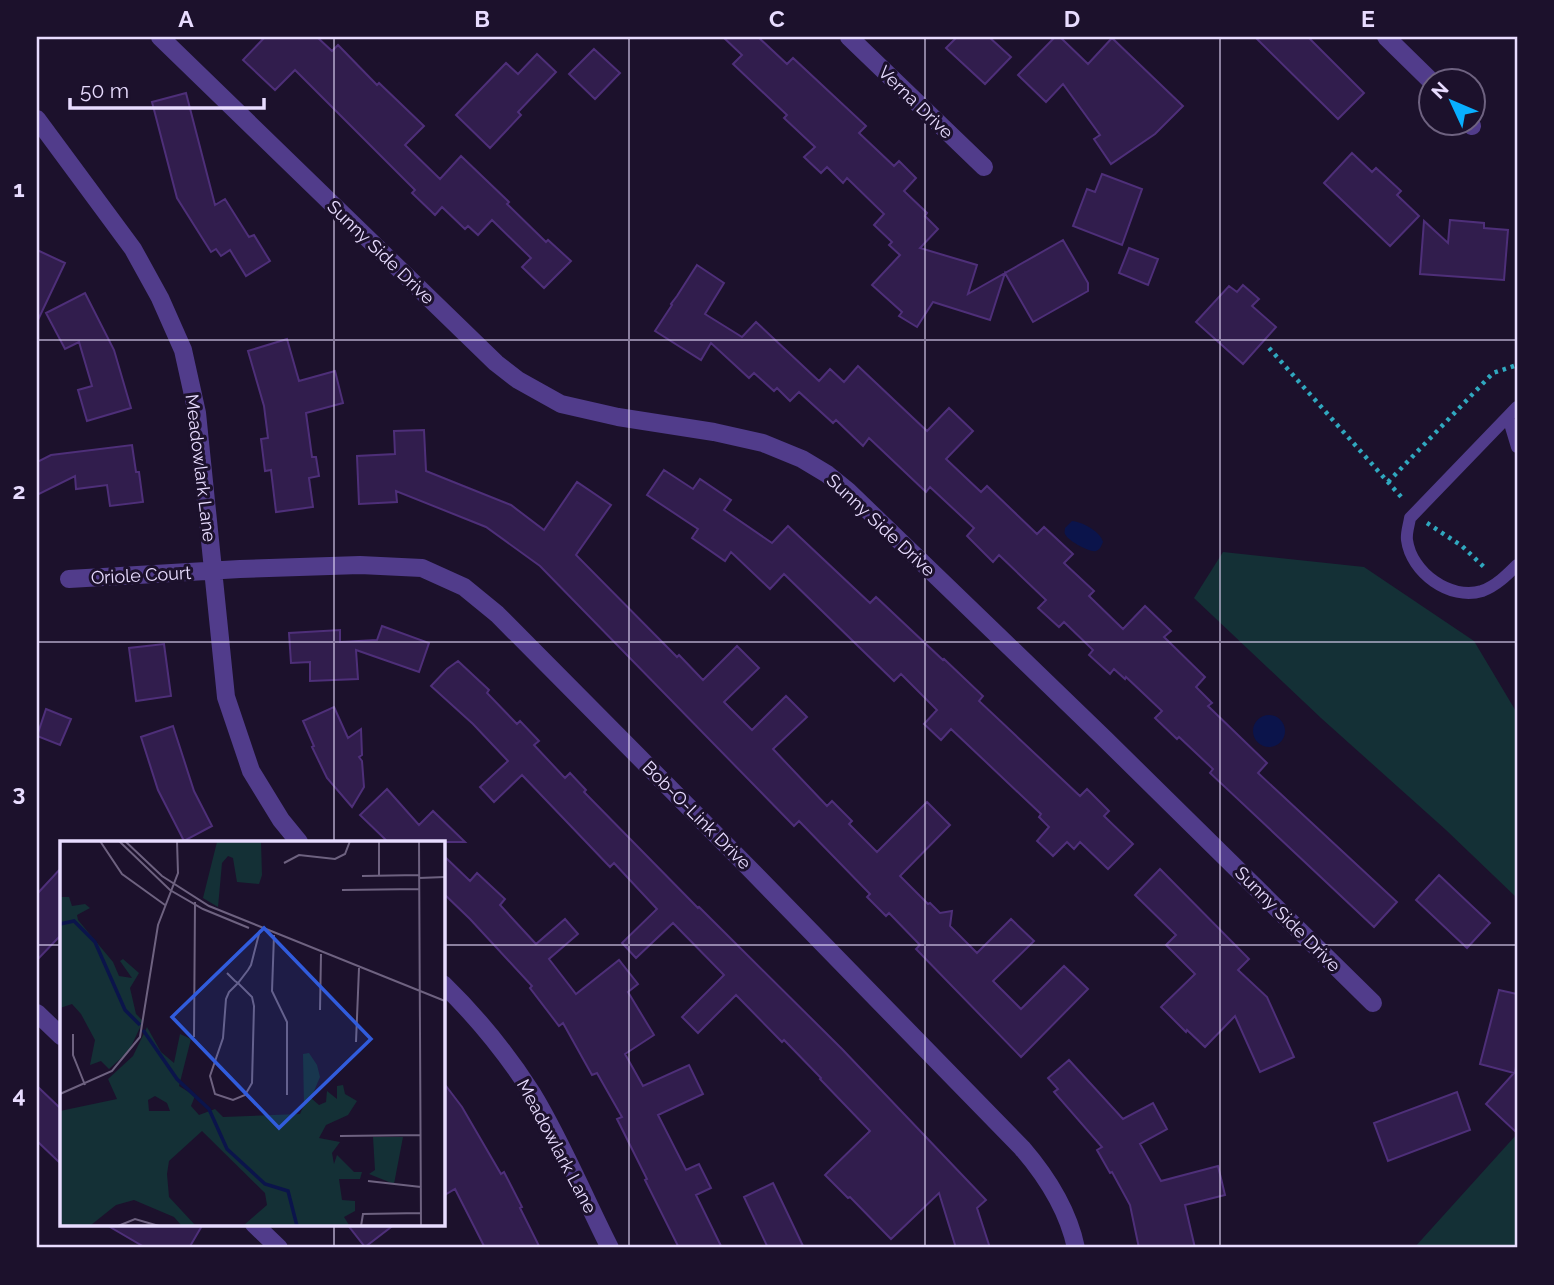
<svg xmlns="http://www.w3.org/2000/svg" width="1554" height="1285" font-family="Raleway,sans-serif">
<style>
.green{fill:#143036}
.water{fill:#0b144b}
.building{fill:#311d4d;stroke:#4e2f79;stroke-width:2}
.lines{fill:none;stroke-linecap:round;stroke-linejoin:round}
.path{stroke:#30a8bf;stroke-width:4.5;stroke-dasharray:3.5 5;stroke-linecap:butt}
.service{stroke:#513c8b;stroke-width:12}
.minor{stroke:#513c8b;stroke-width:18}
.grid{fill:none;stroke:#e8dcff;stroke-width:2;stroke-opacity:0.55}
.labels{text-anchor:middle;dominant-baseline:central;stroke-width:6;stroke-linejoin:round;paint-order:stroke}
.street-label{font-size:18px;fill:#e8dcff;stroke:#1c112c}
.inset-river{fill:none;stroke:#0b144b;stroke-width:3.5}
.inset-road{fill:none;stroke:#6e6280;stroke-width:2}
.view{fill:#315cdc;fill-opacity:0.15;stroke:#315cdc;stroke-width:3.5}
.inset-edge{fill:none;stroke:#e8dcff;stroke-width:3.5}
.neatline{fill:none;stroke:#e8dcff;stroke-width:2.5}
.grid-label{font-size:23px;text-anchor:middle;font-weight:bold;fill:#e8dcff}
</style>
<rect width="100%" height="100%" fill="#1c112c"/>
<!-- green -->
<path class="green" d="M1223,552L1364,567L1474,641L1517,713V898L1446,830L1321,718L1194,598Z
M1517,1134V1248H1414Z"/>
<!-- water -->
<path class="water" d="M1072,521C1083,522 1101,532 1103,542C1101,546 1101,549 1096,551C1090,553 1067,540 1065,534C1064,532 1065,530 1065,528Z
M1253 731a16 16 0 1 1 32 0a16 16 0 1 1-32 0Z"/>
<!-- building -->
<path class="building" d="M265,37H317L332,51L338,45L377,85L379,83L424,126L405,145L440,179L461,156L509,202L507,204L546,242L548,240L571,261L544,288L522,267L531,258L492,220L478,235L468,226L465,229L442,207L435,215L412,193L415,190L295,70L275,90L243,60Z
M723,37H758L787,64L793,58L866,126L859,133L894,166L899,161L916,178L904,191L927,213L925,216L938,229L920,248L977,265L968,294L1063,240L1088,283V291L1033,322L1005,273L990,320L933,302L917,327L899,316L902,312L872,285L900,255L889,245L892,242L874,225L884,214L847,178L843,183L827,167L821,173L804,157L815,147L784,118L787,115L733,64L742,55Z
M957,37H989L1011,57L985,84L946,48Z
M1055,37H1060L1088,64L1112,38L1183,106L1155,134L1111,164L1094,139L1100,135L1063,84L1046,102L1018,75Z
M1255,37H1308L1364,93L1338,119Z
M594,49L620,73L595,99L569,74Z
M537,54L556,72L518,112L521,115L490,148L456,115L506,63L518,74Z
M186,93L215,205L225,199L249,237L254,235L270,261L246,276L230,250L221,256L216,249L211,252L177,198L152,102Z
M1352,153L1372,172L1376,168L1401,191L1397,195L1419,216L1390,246L1324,183Z
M1102,174L1142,189L1122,245L1073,226L1087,189L1095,192Z
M1450,220L1484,223V228L1508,230L1504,280L1420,274L1424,221L1448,243Z
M1129,248L1158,259L1148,285L1119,273Z
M37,250L65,263L37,322Z
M697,265L724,283L705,314L742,337L756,322L819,381L830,369L844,382L858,366L927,431L949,408L973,431L946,459L981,492L987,486L1037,534L1044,527L1073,554L1064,563L1094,591L1089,596L1123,629L1145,606L1171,631L1164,637L1205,677L1196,687L1212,703L1208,706L1267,763L1258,773L1397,902L1374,927L1210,773L1213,769L1179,737L1177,739L1155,718L1162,711L1126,677L1125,679L1114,669L1110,674L1089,655L1093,650L1064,622L1059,627L1038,608L1046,600L999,555L993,562L967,536L974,528L930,487L926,492L869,438L863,446L836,420L833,423L799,392L790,401L777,388L774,391L754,373L749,378L711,343L701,360L655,331L672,305L671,304L677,296Z
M1243,285L1259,299L1252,306L1276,327L1243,364L1196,322L1229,286L1237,292Z
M85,293L114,350L131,408L87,421L78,390L92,386L79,342L65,349L46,313Z
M287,339L299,381L335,371L343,403L306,413L312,457H316L319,476L309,478L313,507L276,512L271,470L265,471L261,439L268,438L264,406L248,351Z
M424,430L426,471L511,505L544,530L577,482L611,505L576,555L677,657L679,655L703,680L737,646L759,668L724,702L752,730L786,696L807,717L773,749L827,806L832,801L852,821L849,824L877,852L927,802L950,825L900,876L928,904L930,903L940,913L952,911L950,926L977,953L1011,919L1034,941L993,981L1021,1009L1064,966L1088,989L1021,1057L916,949L920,945L889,913L886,916L867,897L870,894L799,821L794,826L540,566L486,527L396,491L397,502L359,504L357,456L395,454L394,431Z
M132,445L136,472H139L143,502L110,506L107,485L76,489L75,476L37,495V462L51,455Z
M664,470L693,489L700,479L731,500L724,510L772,543L788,526L870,603L876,597L943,660L944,659L983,696L979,701L1080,796L1087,789L1109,811L1104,816L1133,844L1108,869L1080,842L1074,849L1067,842L1053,856L1037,841L1049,827L1039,817L1041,814L951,729L941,740L924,724L937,710L901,674L894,681L784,574L770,589L731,552L725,561L692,538L698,529L647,495Z
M382,626L429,643L419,672L356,650L358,679L310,681V662L291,663L289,633L340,630V642L377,640Z
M164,644L171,696L136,701L129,648Z
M458,661L489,690L487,693L517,724L520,721L539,741L534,745L565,778L570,773L586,790L584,792L698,908L699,907L842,1049L986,1200L977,1208L990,1248H956L939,1193L891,1239L850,1197L848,1198L825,1175L870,1131L820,1079L821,1078L784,1040L782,1042L736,995L698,1033L682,1017L724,975L673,923L636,958L622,943L657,909L614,863L610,867L522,775L494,802L480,787L508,761L473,724L431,686L447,669Z
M334,707L348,738L361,729L362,755L359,757L362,761L364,787L352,807L327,778L312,747L314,746L303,721Z
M46,709L71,719L60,745L37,736Z
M173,726L194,791L212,826L184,841L158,790L141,737Z
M387,789L419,825L433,811L465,842H388L360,815Z
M443,855L470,881L477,873L505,899L500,905L536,944L565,919L578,934L549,959L576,994L619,960L638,984L628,992L654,1035L625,1054L643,1086L689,1065L703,1094L658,1115L686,1170L699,1164L711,1188L696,1195L722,1248H679L645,1180L647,1179L617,1119L622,1117L597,1073L592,1075L563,1023L559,1026L530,988L532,986L470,919L443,893Z
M61,868V935L37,960V894Z
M1160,869L1249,959L1238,970L1267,997L1294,1057L1260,1072L1235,1016L1205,1047L1187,1030L1186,1032L1161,1007L1195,974L1166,945L1176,935L1135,895Z
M1439,875L1490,923L1467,948L1416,900Z
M1499,990L1517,994V1062L1515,1072L1517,1069V1133L1486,1104L1514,1073L1480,1064Z
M1069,1060L1123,1119L1153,1103L1167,1129L1140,1144L1161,1181L1218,1166L1225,1195L1185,1205L1195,1248H1139L1130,1205L1112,1172L1110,1173L1097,1150L1102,1147L1054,1092L1058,1089L1048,1078Z
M443,1082L462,1107L501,1174L504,1172L522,1207L520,1208L540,1248H485L455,1189L443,1196Z
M37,1086L61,1109V1164L37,1141Z
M1457,1092L1470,1130L1388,1161L1374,1123Z
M773,1183L804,1248H768L744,1197Z
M105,1224H203L189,1248H146Z
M347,1224H395L365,1247Z"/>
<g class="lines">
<!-- path -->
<path class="path" d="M1269,348L1403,499
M1388,482L1493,373L1517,365
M1427,523L1462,546L1486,569"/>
<!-- service -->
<path class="service" d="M1517,407L1410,518C1409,525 1406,533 1407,540C1411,572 1450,601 1482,591C1496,586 1507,575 1517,565
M1508,417L1517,447"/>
<!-- minor -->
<path class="minor" d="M160,37L496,363L518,380L561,404L618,417L714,432L763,443L802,459L827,474L848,491L1105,739L1373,1003
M849,37L984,167
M1386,37L1432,82
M37,119L133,249L160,298L183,350L197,413L226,697L251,771L281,820L299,842
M1469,122L1472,126
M69,579L240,569L360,565L422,568L464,587L497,614L746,865L1022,1148C1047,1177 1068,1210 1076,1248
M443,984C476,1016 507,1054 532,1093C562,1142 584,1197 610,1248
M37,1013L61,1036
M254,1224L279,1248"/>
</g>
<!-- grid -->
<path class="grid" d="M334,37V842M629,37V1248M925,37V1248M1220,37V1248M37,340H1517M37,642H1517M37,945H61M443,945H1517M334,1224V1248"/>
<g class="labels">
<!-- street labels -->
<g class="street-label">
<text transform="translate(916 102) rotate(44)">Verna Drive</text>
<text transform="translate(381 252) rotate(44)">Sunny Side Drive</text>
<text transform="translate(201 468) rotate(83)">Meadowlark Lane</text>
<text transform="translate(881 525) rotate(43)">Sunny Side Drive</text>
<text transform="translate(141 575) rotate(-3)">Oriole Court</text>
<text transform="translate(697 815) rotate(45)">Bob-O-Link Drive</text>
<text transform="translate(1288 919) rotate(45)">Sunny Side Drive</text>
<text transform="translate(557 1146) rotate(62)">Meadowlark Lane</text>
</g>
</g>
<!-- overview -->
<g transform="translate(60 841)">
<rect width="385" height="385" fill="#1c112c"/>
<path d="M157,1H201L202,34L199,43L177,41L173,17L168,15L162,22L158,66L143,57ZM0,56H9L12,65L25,63L30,67L17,74L18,79L53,121L59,135L72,137L60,120L63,118L79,132L70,147L76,173L83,180L69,210L49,228L41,220L30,224L35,199L21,173L12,163L0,167ZM87,186L101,211L114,222L120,193L131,198L119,245L135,255L131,265L139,274L155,268L163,276L240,273L244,264L243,213L249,212L257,224L260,236L251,257L259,264L266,261L267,250L277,258V245L283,244L285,253L297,260L288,274L266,284L259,297L280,301L272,312L274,323L277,314L294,331H302L300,338H279L282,359L295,360V370L284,376L289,384H184L207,364L205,352L142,290L109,320L107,333L109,356L135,384H121L114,376L74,359L56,364L31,384H1L0,270L57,258L48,238L73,215ZM95,255L107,262L110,270H89L88,259ZM313,296H343L334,343L309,333L315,329Z" fill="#143036" fill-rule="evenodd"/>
<path class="inset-river" d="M0,83L14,80L35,101L65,169L80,184M83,189L117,238L149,268L167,308L205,343L228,350L237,385"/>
<path class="inset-road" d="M40,0L62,33L105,64M59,0L110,49L143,68L189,87M65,0L102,35L149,65L385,160M319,0V34M359,0L361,385M224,22L239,14L275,18L285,13L290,0M302,35L359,34M359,37L385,36M282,49L359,48M214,94L212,150L227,181V254M167,132L175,140L178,142L192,156L194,165L192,242L185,254L173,259L155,253L150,235L163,197L166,158L169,151L178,142L188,129L191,124L200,89M260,169L261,113M13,193V214L25,244M134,196L135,61M296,201L299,127M0,253L52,230L80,196L98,84L118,32L117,0M280,295L360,294M308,340L361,346M58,385L75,378L99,385M301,385L303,373L361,372"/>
<path class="view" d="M204,87L311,198L219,287L112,176Z"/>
<rect width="385" height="385" class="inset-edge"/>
</g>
<!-- border -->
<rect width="1554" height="1285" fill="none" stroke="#1c112c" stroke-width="77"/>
<!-- north arrow -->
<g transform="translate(1452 102) rotate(314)"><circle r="33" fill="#1c112c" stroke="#6e6280" stroke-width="2"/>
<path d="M0-5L12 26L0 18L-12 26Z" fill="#08afff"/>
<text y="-10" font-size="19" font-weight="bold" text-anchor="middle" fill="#e8dcff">N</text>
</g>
<!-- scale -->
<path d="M70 98v10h194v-10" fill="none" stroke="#e8dcff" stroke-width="3.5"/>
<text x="80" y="98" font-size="21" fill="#e8dcff" stroke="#1c112c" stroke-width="5" paint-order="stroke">50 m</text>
<rect x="38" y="38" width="1478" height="1208" class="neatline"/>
<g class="grid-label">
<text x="186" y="27">A</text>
<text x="482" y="27">B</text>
<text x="777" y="27">C</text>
<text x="1072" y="27">D</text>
<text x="1368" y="27">E</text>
<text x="19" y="197">1</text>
<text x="19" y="499">2</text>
<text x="19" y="801">3</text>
<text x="19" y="1103">4</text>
</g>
</svg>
